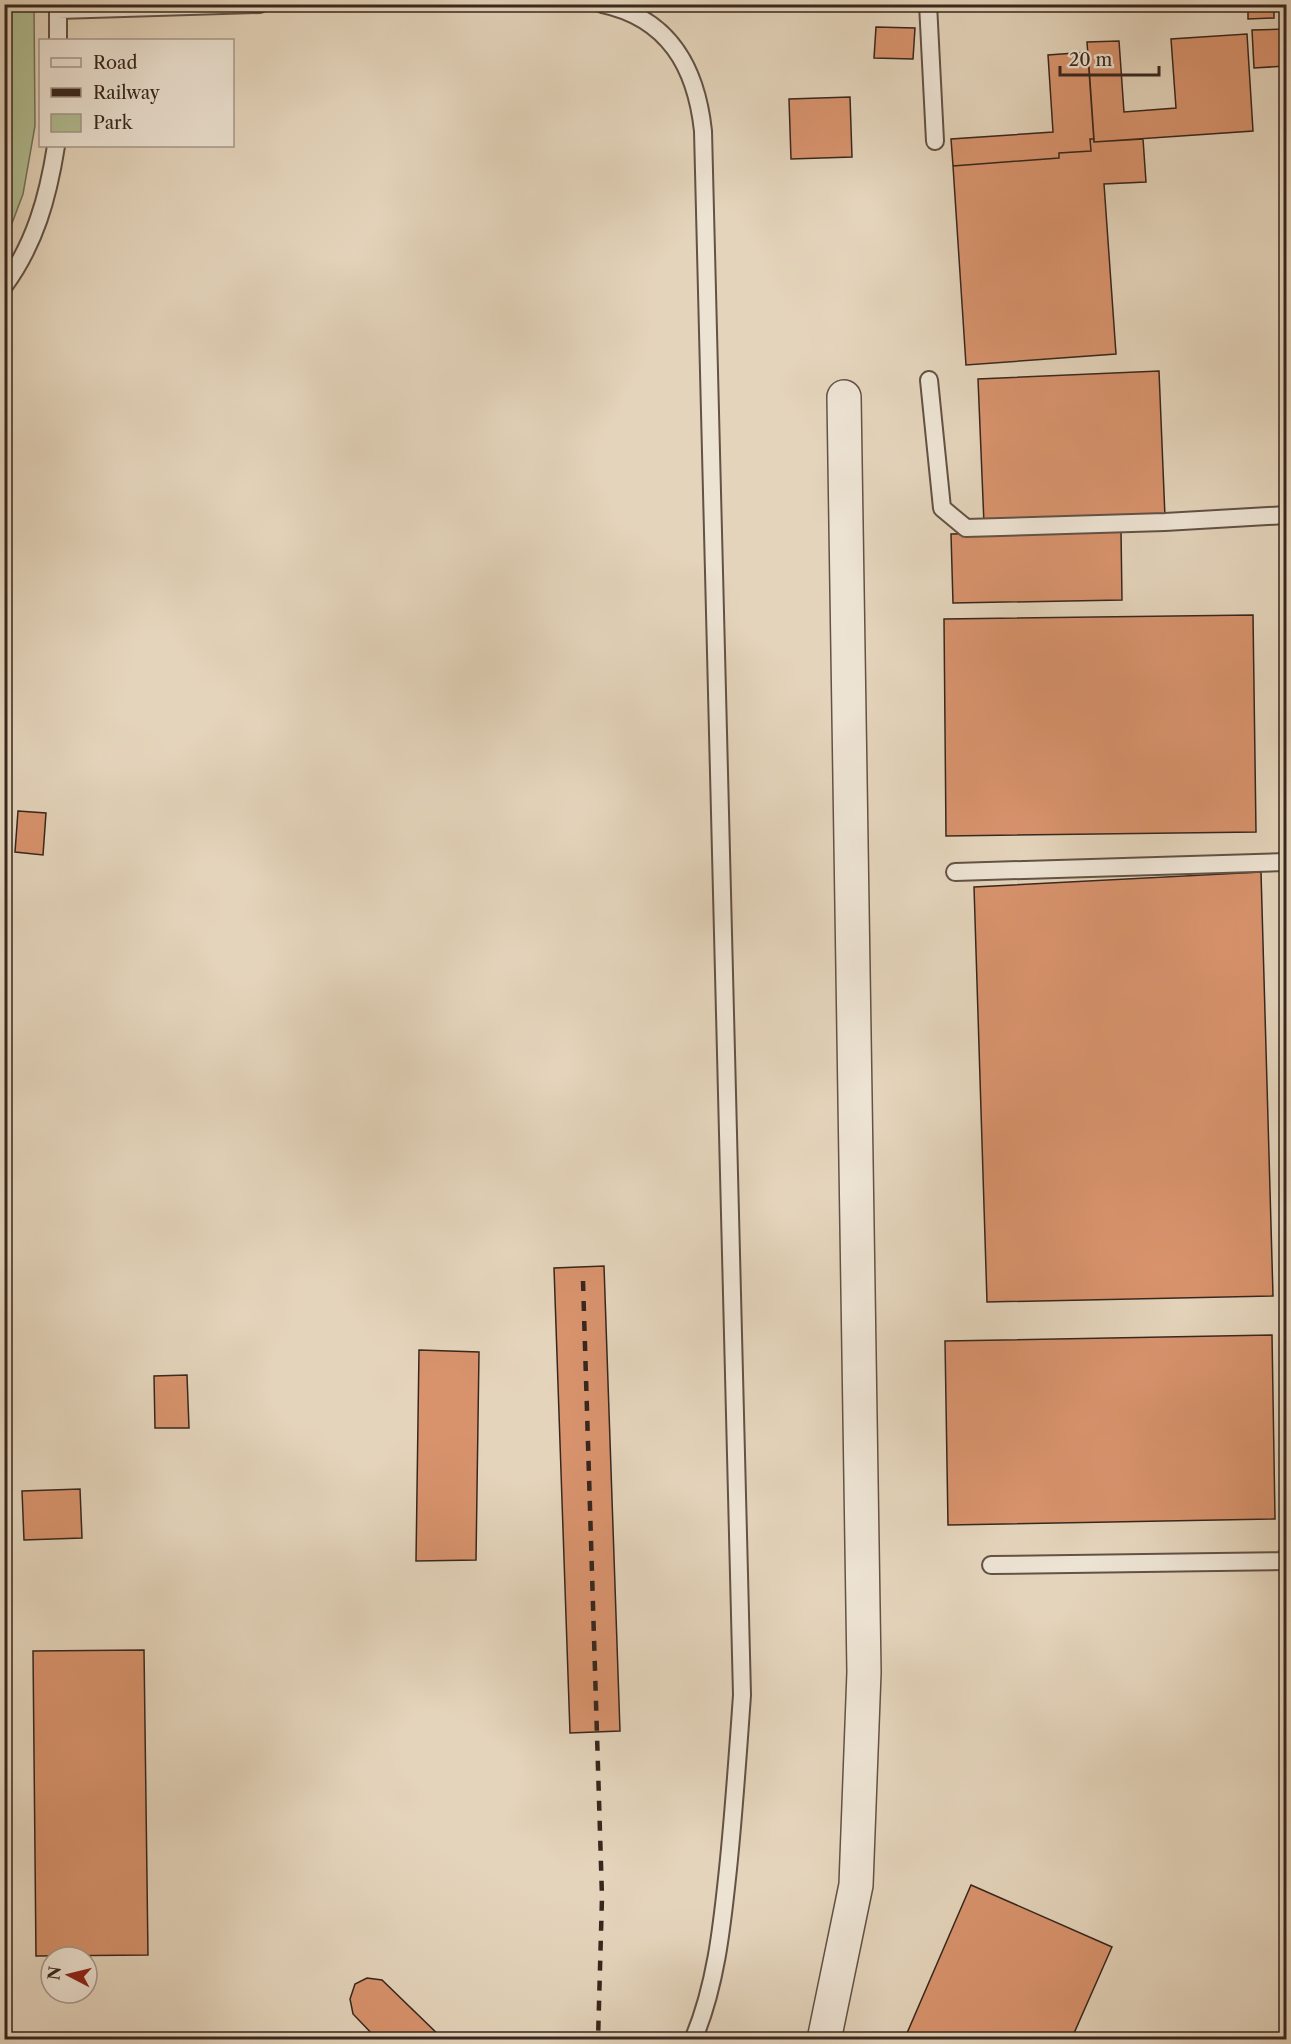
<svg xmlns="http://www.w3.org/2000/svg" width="1291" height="2044" font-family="'Libre Caslon Text',serif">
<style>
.green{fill:#b1bd92;stroke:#747258;stroke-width:1.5}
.building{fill:#d8936d;stroke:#38271e;stroke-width:1.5}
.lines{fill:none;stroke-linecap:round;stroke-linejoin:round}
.service-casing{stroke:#635245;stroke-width:20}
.minor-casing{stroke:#635245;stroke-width:36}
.service{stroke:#ede3d3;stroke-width:16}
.minor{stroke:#ede3d3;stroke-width:33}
.rail{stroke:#38271e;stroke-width:4.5;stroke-dasharray:10 10;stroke-linecap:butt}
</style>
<rect width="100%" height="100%" fill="#e4d4bb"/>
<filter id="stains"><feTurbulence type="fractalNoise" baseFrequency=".00333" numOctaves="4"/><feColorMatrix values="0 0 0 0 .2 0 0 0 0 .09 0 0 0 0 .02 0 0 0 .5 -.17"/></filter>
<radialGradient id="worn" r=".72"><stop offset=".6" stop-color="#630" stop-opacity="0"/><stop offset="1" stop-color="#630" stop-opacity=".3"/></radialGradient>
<!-- green -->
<path class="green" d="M5,4L34,5L35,126L23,194L5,242Z"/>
<!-- building -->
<path class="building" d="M1248,4H1274V18L1248,19Z
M876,27L915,28L913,59L874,58Z
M1286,29V66L1254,68L1252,30Z
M1247,34L1253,131L1094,142L1087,42L1119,41L1124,112L1176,108L1171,39Z
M1088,52L1094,139H1090L1091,151L1059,153V158L953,166L951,139L1053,132L1048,55Z
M850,97L852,157L791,159L789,99Z
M1090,139H1094V142L1143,139L1146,182L1104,184L1116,354L966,365L953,166L1059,158V153L1091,151Z
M1159,371L1165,517L984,524L978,379Z
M1121,530L1122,600L953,603L951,534Z
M1253,615L1256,832L946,836L944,619Z
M18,811L46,813L43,855L15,852Z
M1261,872L1273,1296L987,1302L974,887Z
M604,1266L620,1731L570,1733L554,1268Z
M1272,1335L1275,1519L948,1525L945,1341Z
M419,1350L479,1352L476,1560L416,1561Z
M187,1375L189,1428H155L154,1376Z
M80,1489L82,1538L24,1540L22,1491Z
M144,1650L148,1955L36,1956L33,1651Z
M971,1885L1112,1947L1071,2040H904Z
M367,1978L382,1980L444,2040H378L353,2014L350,1999L355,1984Z"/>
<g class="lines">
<defs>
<path id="service" d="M58,4V40
M602,4C668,18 696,66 703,131L742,1695C738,1753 734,1811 728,1869C722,1926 716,1986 693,2040
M928,4L935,141
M58,10L260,4
M4,286C35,244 48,197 56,146
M929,380L942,508L966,528L1165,522L1286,515
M955,872L1286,862
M991,1565L1285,1561L1286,1556"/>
<path id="minor" d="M824,2040L856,1885L864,1672L844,397"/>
</defs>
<!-- service casing -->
<use href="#service" class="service-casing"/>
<!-- minor casing -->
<use href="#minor" class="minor-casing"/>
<!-- service -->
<use href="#service" class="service"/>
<!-- minor -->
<use href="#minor" class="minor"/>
<!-- rail -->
<path class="rail" d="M583,1281L602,1897L598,2040"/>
</g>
<!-- margin -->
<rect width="1291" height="2044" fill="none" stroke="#e4d4bb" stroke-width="24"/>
<rect x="6" y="6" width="1279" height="2032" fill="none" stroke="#38271e" stroke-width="3"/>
<rect x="12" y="12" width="1267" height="2020" fill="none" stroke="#38271e" stroke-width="1.5"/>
<!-- legend -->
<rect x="39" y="39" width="195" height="108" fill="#ede3d3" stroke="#a5988b" stroke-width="1.5"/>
<rect x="51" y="58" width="30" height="9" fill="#ede3d3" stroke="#a5988b" stroke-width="1.5"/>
<text x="93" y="69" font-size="18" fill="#38271e">Road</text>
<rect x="51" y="88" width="30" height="9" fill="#38271e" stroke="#a5988b" stroke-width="1.5"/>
<text x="93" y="99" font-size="18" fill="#38271e">Railway</text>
<rect x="51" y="114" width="30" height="18" fill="#b1bd92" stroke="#a5988b" stroke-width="1.5"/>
<text x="93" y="129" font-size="18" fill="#38271e">Park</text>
<!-- north arrow -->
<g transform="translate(69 1975) rotate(277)"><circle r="28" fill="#ede3d3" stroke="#a5988b" stroke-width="1.5"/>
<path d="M0-4.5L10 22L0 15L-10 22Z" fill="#8f2418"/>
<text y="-9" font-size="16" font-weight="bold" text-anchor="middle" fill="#38271e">N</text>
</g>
<!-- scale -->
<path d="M1060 66v9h99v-9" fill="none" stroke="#38271e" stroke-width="3"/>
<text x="1069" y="66" font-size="18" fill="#38271e" stroke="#ede3d3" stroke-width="4.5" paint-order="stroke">20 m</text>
<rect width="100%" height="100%" filter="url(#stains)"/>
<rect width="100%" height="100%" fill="url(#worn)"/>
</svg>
